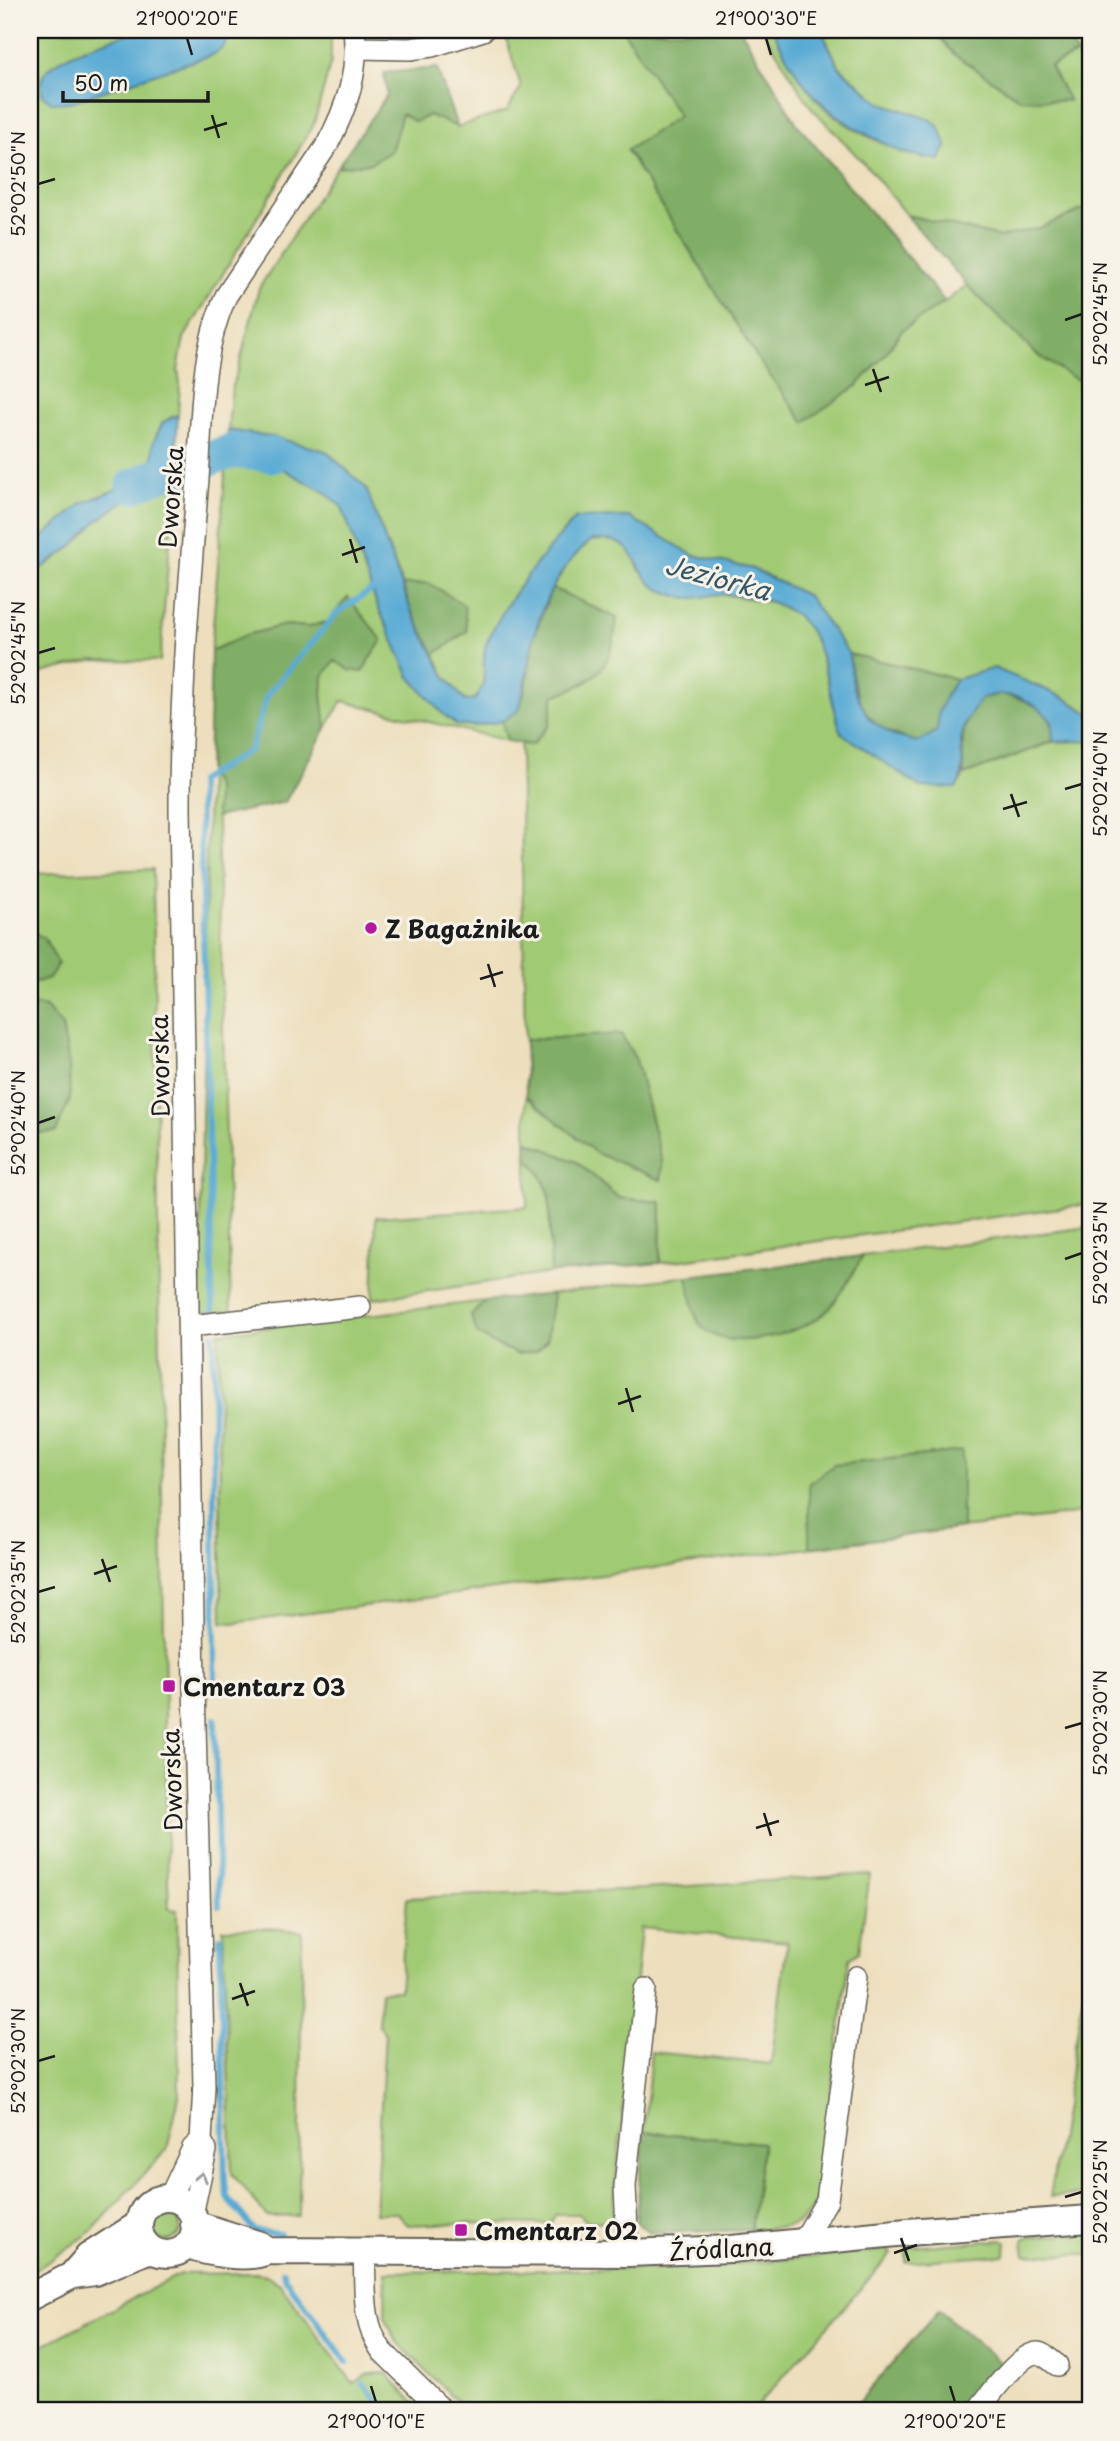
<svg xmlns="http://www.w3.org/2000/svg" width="1120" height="2441" font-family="'Playpen Sans',sans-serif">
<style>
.green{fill:#a1ca75;stroke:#5e7348;stroke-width:2}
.forest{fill:#80ae66;stroke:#4e6541;stroke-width:2}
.water{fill:#59aad4;stroke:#3a6378;stroke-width:2}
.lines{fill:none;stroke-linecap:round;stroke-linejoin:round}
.stream{stroke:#59aad4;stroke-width:6}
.river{stroke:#59aad4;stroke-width:35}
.minor-casing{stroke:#656054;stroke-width:24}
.major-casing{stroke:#656054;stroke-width:30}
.minor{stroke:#fff;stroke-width:21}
.major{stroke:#fff;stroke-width:26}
.oneway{stroke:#999}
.ticks{fill:none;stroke:#1c1c1c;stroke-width:2.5}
.poi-dot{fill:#b5179e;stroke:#f7f3e8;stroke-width:2.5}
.labels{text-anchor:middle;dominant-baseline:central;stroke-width:6;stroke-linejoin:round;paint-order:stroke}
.street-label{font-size:24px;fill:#1c1c1c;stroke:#f7f3e8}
.poi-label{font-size:24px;font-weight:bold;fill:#1c1c1c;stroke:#f7f3e8;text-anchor:start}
.water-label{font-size:26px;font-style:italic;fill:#345566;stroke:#f7f3e8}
.neatline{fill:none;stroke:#1c1c1c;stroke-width:2.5}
.ticks-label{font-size:18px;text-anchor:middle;fill:#1c1c1c}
</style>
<rect width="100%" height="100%" fill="#f7f3e8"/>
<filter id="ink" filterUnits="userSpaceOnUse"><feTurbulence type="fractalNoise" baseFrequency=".0143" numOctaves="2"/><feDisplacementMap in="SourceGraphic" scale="14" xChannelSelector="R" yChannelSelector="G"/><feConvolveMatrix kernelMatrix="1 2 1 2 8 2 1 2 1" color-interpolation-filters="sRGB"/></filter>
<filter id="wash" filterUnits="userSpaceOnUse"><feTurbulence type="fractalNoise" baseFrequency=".00686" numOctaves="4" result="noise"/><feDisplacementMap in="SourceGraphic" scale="28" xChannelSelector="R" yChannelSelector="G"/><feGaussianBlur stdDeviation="1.57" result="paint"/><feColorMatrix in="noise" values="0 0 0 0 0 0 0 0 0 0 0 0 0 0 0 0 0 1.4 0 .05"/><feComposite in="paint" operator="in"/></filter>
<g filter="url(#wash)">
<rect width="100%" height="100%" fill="#eddfbd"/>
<!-- green -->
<path class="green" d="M30,30H331V61L314,124L184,338L178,370L180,383L178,415C158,419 153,441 153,458L137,477L110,492L82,503L30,548Z
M507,30H623L679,116L627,151L760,362L804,422L884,356L902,330L945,302L967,285L1035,353L1067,374L1090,387V714L1063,697L994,668L957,679L849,654L808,596L753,569L693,555L629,517L576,518C542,555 508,596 487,642C479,661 491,681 475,699L465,701L445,676L435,654L467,631L429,583L403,585L365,488L326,451L273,437L228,430L232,386L239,366L259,288L337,167L371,163L402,114L429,115L457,127L507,111L521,87L504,31Z
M763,30H773C786,57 802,86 825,108C847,129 879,141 906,154L941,130L932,120L879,102L839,66L821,30H934L954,54L1020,99L1068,101L1050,66L1077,54L1090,75V210H1082L1040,228L1000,237L906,215L872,172L810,106Z
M226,464L281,468L326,493L342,507L378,607L410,677L443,714L474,726L502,721L507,741L342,701L326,728L322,695L323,676L335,660L350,670L327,622L308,627L285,625L246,635L211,651Z
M175,478L160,661L93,660L30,676V577L70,548L96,522L128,498Z
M591,540L614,541L631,551L640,571L689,598L720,594L772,602L794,613L816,637L841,733L956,788L964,775L1053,742L1090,741V1204L660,1263L661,1202L619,1198L577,1162L526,1141V1096L596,1153L661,1180L662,1162L636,1060L621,1034L525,1040L520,744L532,745L549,725L554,696L586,683L601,669L617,618L552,588L573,555Z
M208,773L216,787L231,1311L204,1313L199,1306Z
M153,869L167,1847L169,1909L177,1910L179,2097L167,2149L91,2232L30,2274V874Z
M527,1158L538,1170L549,1192L551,1273L373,1299L376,1217L527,1207Z
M1090,1227V1512L962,1528V1451L835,1465L809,1483V1548L233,1623L222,1622L218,1333L485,1301L471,1316L547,1340L553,1294L687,1276L699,1323L824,1314L863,1256Z
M870,1874L859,1952L849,1959L817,2202C797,2232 784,2227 751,2230L762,2143L644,2132L651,2052L771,2064L787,1942L641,1928L612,2221L587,2222L578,2214H556L550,2224L464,2223L408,2225L398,2213H375L385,2034L378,2024L381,1991L400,1990L407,1898L644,1889Z
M270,1928L302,1932L299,2216L267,2217L232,2174L223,1929Z
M1090,1953V2194L1050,2197Z
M152 2227a14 14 0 1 1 28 0a14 14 0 1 1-28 0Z
M1090,2233V2254L1025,2255L1023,2240L1026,2237Z
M1002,2240L1006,2242L1005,2255L906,2262V2252L909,2247Z
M889,2250L891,2254L753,2411H467L395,2340L385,2316L386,2272L694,2268Z
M256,2273L266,2275L280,2284L353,2383L368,2374L386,2373L422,2411H30V2352L180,2274Z"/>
<!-- forest -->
<path class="forest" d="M623,30H741L797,124L945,302L902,330L884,356L858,385L804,422L760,362L627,150L679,116Z
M934,30H1061L1077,54L1050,66L1069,101L1020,99L954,54Z
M437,68L457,127L429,115L415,122L402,114L391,151L371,163L337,167L387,95L384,73Z
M1082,210H1090V387L1067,374L1035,353L967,285L906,215L1000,237L1040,228Z
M429,583L464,605L467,631L435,654L411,610L403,585Z
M552,588L617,618C611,669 600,678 554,696L549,725L532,745L507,741L502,721L519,710L527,682L533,639Z
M348,597L382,640L362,672L350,670L335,661L323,676L322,695L326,728L285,802L216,817V787L208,773L211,651L246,635L285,625L308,627L327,622Z
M849,654L957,679C944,696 939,710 937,731L919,742C865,730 856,707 849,654Z
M999,694C1016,697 1047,704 1052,724C1053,729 1053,736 1053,741L964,775C962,737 958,730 981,698Z
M30,930L45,939L58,964L49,979L30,983Z
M30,1004L46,1007L62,1026L69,1064L70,1099L56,1132L30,1134Z
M621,1034L636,1060L662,1162L661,1180L596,1153L526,1096L525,1040Z
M526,1141L577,1162L619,1198L661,1202L660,1263L551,1273L549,1192L538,1170L527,1158Z
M863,1256C851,1275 840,1300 823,1314C800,1335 719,1356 699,1323C693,1313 690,1289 687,1276Z
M553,1294L547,1340L537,1351L517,1354L490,1342L477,1333L471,1316L485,1301Z
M962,1451V1528L809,1548V1483L834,1465Z
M644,2132L763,2143L751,2230L650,2233L636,2222Z
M939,2310L1005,2367L967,2411H851Z"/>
<!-- water -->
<path class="water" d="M140,30H227C228,43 225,47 214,54L71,102L53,103L43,96C42,89 39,81 44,74C56,54 118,37 140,30Z
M773,30H821L839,67L879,102L932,120L941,130L946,146L940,160C929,158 918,157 908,154C898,152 888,145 878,140C824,114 798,85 773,30Z
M178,415L175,478L128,498L96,522L70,548L30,577V548L82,503L110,492L137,477L153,458V443L163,422Z
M228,430L273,437L326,451L366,488L411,610L445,676L465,701L475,699C491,681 479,661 487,642C508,596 542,555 576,518L629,517L693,555L753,569L808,596L849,654L853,687L869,719L894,736L919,742L937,731L939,711L947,693L957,679L994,668L1063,697L1090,714V741H1053L1052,721L1039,708L1019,697L999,694L982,698C974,708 965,720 962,733C957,755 970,765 956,788L920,787L841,733C817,652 827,598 721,594C711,594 700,599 690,598C681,598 667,593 659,589C637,578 638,547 613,541C606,540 598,540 592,540C561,564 541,603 533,641C528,664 525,687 519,710L502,721L474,726L457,725L443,714L410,677L378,607L342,507L326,493L281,468L226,464Z"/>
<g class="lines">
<!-- stream -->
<path class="stream" d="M213,1313L199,781L250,750L267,695L338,612L379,585
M213,1335L215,1685
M215,1719L219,1906
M220,1937L225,2181L227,2197L255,2231L280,2234L281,2240
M283,2271L284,2277L347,2362
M363,2383L385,2411"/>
<!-- river -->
<path class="river" d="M133,486L156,476L233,451L274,455"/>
</g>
</g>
<g filter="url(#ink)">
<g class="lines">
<defs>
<path id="minor" d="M356,48L410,49L432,46L483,30
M190,1326L360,1307
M169,2199L193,2148L201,2141
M192,2215L206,2150L201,2141L204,2086L194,1685L180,808C180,698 189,588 198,479C202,418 200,352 226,296L327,145C347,107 359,73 354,30
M803,2242L827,2200L856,1977
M364,2253C366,2286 361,2323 382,2351L443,2411
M628,2253L625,2186L646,1989
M977,2411C989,2397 1020,2352 1038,2353C1045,2354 1051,2361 1057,2365"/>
<path id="major" d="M139 2226a28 28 0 1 1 56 0a28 28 0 1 1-56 0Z
M194,2224L260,2245
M187,2246C207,2252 248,2261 267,2251L628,2253L731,2249L907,2232L1090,2219
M74,2273L88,2257L138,2225
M30,2297L73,2275L95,2272L150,2249"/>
</defs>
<!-- minor casing -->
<use href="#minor" class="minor-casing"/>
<!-- major casing -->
<use href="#major" class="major-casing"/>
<!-- minor -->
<use href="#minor" class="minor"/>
<!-- major -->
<use href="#major" class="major"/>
</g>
<!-- one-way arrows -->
<defs><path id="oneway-chevron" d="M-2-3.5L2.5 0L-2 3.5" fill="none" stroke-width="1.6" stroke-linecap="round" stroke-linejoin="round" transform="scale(1.75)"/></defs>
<use class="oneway" href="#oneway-chevron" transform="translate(201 2177) rotate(-78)"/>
</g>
<!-- ticks -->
<path class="ticks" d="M187,38L192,55M766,38L771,55M212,115L219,138M204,130L227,123M38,184L55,179M1065,320L1082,314M873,369L881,392M865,385L889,377M350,539L357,563M342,555L365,547M38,653L55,648M1065,789L1082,784M1011,794L1019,817M1003,809L1027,802M488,964L495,987M480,979L503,972M38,1123L55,1117M1065,1259L1082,1253M626,1388L633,1412M618,1404L641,1396M102,1559L110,1582M94,1574L117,1566M38,1592L55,1587M1065,1728L1082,1723M764,1813L771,1836M756,1828L779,1821M240,1983L248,2006M232,1999L255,1991M38,2061L55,2056M1065,2197L1082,2192M901,2238L909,2261M894,2253L917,2245M371,2386L376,2402M950,2386L955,2402"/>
<!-- markers -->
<g class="poi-dot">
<circle cx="371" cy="928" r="7"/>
<rect x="162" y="1679" width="14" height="14" rx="3.5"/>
<rect x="454" y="2223" width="14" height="14" rx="3.5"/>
</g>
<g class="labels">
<!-- street labels -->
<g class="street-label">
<text transform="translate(170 497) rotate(-86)">Dworska</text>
<text transform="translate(159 1066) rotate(-91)">Dworska</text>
<text transform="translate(171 1780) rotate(-92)">Dworska</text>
<text transform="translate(721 2248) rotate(-3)">Źródlana</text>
</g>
<!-- poi labels -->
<g class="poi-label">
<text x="385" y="928">Z Bagażnika</text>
<text x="183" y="1686">Cmentarz 03</text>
<text x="475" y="2230">Cmentarz 02</text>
</g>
<!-- water labels -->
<g class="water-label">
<text transform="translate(718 577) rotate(15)">Jeziorka</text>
</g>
</g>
<!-- margin -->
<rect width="1120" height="2441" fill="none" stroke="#f7f3e8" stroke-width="77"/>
<!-- scale -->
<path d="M63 91v10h145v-10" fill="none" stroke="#1c1c1c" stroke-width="3.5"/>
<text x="74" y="91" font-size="21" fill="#1c1c1c" stroke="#f7f3e8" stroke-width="5" paint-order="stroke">50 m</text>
<rect x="38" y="38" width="1044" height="2364" class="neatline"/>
<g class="ticks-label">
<text x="187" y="25">21°00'20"E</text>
<text x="766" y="25">21°00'30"E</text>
<text transform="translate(19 184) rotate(-90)" y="6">52°02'50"N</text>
<text transform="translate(1101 314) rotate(-90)" y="6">52°02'45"N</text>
<text transform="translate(19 653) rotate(-90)" y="6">52°02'45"N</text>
<text transform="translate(1101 784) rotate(-90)" y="6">52°02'40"N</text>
<text transform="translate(19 1123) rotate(-90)" y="6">52°02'40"N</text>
<text transform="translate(1101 1253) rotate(-90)" y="6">52°02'35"N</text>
<text transform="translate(19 1592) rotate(-90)" y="6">52°02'35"N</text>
<text transform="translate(1101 1723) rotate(-90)" y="6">52°02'30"N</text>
<text transform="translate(19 2061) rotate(-90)" y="6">52°02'30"N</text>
<text transform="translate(1101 2192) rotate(-90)" y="6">52°02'25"N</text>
<text x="376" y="2428">21°00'10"E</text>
<text x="955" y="2428">21°00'20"E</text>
</g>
</svg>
